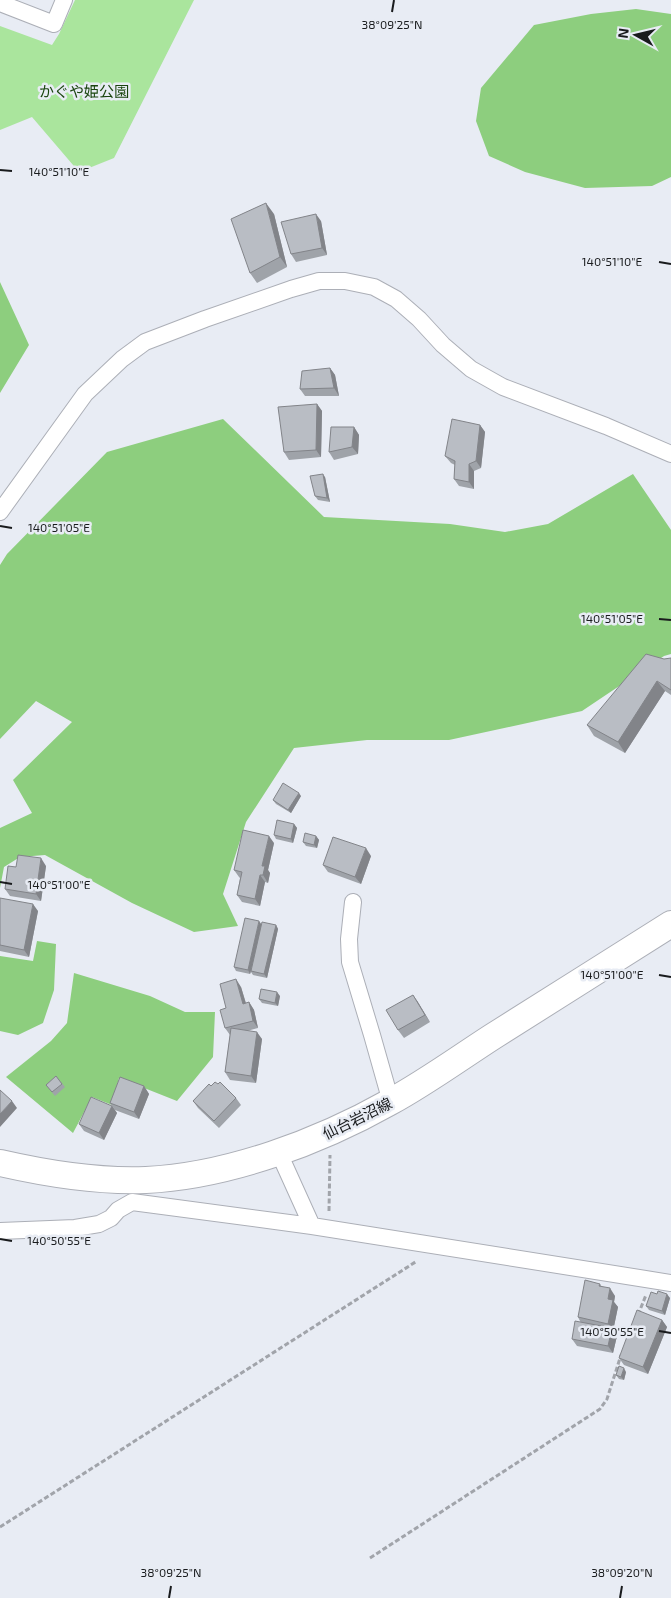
<svg xmlns="http://www.w3.org/2000/svg" width="671" height="1598" font-family="'Exo 2','Noto Sans JP',sans-serif">
<style>
.green{fill:#aae59d}
.forest{fill:#8dce7e}
.lines{fill:none;stroke-linecap:round;stroke-linejoin:round}
.minor-casing{stroke:#acafb7;stroke-width:18}
.primary-casing{stroke:#acafb7;stroke-width:28}
.path{stroke:#a1a4aa;stroke-width:3;stroke-dasharray:5 2.5;stroke-linecap:butt}
.minor{stroke:#fff;stroke-width:16}
.primary{stroke:#fff;stroke-width:26}
.wall{fill:#9fa3a9}
.shaded-wall{fill:#828489}
.building{fill:#b9bdc4;stroke:#828489}
.ticks{fill:none;stroke:#191b1d;stroke-width:2}
.labels{text-anchor:middle;dominant-baseline:central;stroke-width:5;stroke-linejoin:round;paint-order:stroke}
.park-label{font-size:15px;fill:#1a450f;stroke:#e8ecf4}
.street-label{font-size:15px;fill:#191b1d;stroke:#e8ecf4}
.ticks-label{font-size:12px;text-anchor:middle;fill:#191b1d;stroke:#e8ecf4;stroke-width:5;stroke-linejoin:round;paint-order:stroke}
</style>
<rect width="100%" height="100%" fill="#e8ecf4"/>
<!-- green -->
<path class="green" d="M75,0H194L114,158L79,172L32,117L0,130V26L52,45L59,34Z"/>
<!-- forest -->
<path class="forest" d="M636,9L671,14V177L652,186L585,188L525,172L489,156L476,121L481,88L534,25L591,14Z
M0,282L29,345L0,393Z
M223,419L324,517L450,524L505,532L548,524L633,474L671,530V654L664,656L582,711L449,740H367L294,748L246,822L223,894L238,926L194,932L132,903L45,855L20,857L4,867L0,888V828L32,813L13,780L72,722L36,701L0,739V565L7,554L107,452Z
M37,941L56,944L54,990L43,1023L18,1035L0,1031V956L33,961Z
M74,973L150,996L185,1012H215L213,1057L177,1101L119,1078L112,1105L92,1097L73,1133L6,1077L51,1041L67,1023Z"/>
<g class="lines">
<defs>
<path id="minor" d="M0,3L54,24L64,0
M0,512L85,394L122,359L145,342L205,319L291,289L319,281H345L374,287L396,299L419,319L443,345L471,369L503,387L606,426L671,454
M353,902L349,939L350,962L372,1035L391,1102
M279,1153L312,1226L671,1283
M0,1231L75,1228L99,1224L111,1218L118,1210L132,1202L312,1226"/>
<path id="primary" d="M0,1163C48,1174 97,1182 146,1180C228,1176 319,1142 390,1102C425,1083 458,1059 492,1037C552,999 611,962 671,924"/>
</defs>
<!-- minor casing -->
<use href="#minor" class="minor-casing"/>
<!-- primary casing -->
<use href="#primary" class="primary-casing"/>
<!-- path -->
<path class="path" d="M329,1211L330,1155
M638,1315L646,1295
M0,1527L417,1261
M370,1558L600,1409L607,1399L621,1355"/>
<!-- minor -->
<use href="#minor" class="minor"/>
<!-- primary -->
<use href="#primary" class="primary"/>
</g>
<!-- wall -->
<path class="wall" d="M274,214L287,267L257,283L250,273Z
M321,221L327,255L296,262L291,254Z
M330,368L335,375L339,396H305L300,389Z
M317,404L322,411L321,457L289,460L284,452Z
M480,425L485,432L481,468L474,471V489L459,486L454,479L455,465L451,463L445,456Z
M354,427L359,435L358,454L334,460L329,452Z
M325,477L330,502L318,500L315,496Z
M671,658V695L665,691L625,753L594,736L587,725Z
M301,796L291,813L276,804L273,800Z
M294,824L297,828L293,843L276,839L274,835Z
M316,836L319,840L317,848L306,846L303,842Z
M274,843L268,870L270,873L268,883L265,882L260,906L242,902L237,895L240,878L239,877L234,870Z
M371,856L361,884L328,872L323,865Z
M46,866L41,901L10,896L5,889L16,867Z
M0,898L38,911L29,957L0,951Z
M261,924L276,925L278,929L267,978L253,975L251,972L250,974L236,971L234,967Z
M241,987L246,1003L249,1002L254,1010L258,1028L247,1031L262,1039L256,1083L230,1080L225,1072L230,1035L225,1028L226,1008Z
M413,995L430,1022L404,1038L398,1030Z
M280,996L278,1006L262,1003L259,999Z
M56,1076L65,1087L55,1096L46,1085Z
M144,1086L149,1094L139,1119L115,1110L110,1103Z
M211,1086L236,1098L241,1105L219,1128L198,1108L193,1101Z
M112,1106L117,1113L104,1140L84,1131L79,1124Z
M600,1284L602,1287L615,1296L614,1302L618,1307L613,1331L617,1336L613,1353L577,1346L572,1339L581,1323L578,1317Z
M657,1294L670,1298L665,1315L649,1310L646,1306Z
M662,1320L667,1327L648,1374L624,1365L619,1358Z
M626,1372L624,1380L619,1379L616,1375Z"/>
<!-- shaded-wall -->
<path class="shaded-wall" d="M266,203L274,214L287,267L280,257Z
M316,214L321,221L327,255L322,248Z
M330,368L335,375L339,396L334,388Z
M317,404L322,411L321,457L316,450Z
M480,425L485,432L481,468L476,461Z
M354,427L359,435L358,454L352,447Z
M469,464L474,471V489L469,482Z
M323,474L325,477L330,502L327,498Z
M657,681L665,691L625,753L618,742Z
M299,793L301,796L291,813L288,810Z
M294,824L297,828L293,843L291,839Z
M269,836L274,843L268,870L270,873L268,883L263,875L262,866Z
M316,836L319,840L317,848L314,845Z
M366,848L371,856L361,884L355,877Z
M41,858L46,866L41,901L36,894Z
M260,875L265,882L260,906L255,899Z
M33,904L38,911L29,957L24,950Z
M259,921L262,925L250,974L248,970Z
M276,925L278,929L267,978L264,974Z
M236,979L241,987L248,1011L243,1004Z
M277,992L280,996L278,1006L275,1003Z
M413,995L418,1002L430,1022L425,1015Z
M249,1002L254,1010L258,1028L253,1021Z
M257,1032L262,1039L256,1083L251,1076Z
M144,1086L149,1094L139,1119L134,1112Z
M12,1101L17,1108L0,1127V1114Z
M112,1106L117,1113L104,1140L99,1133Z
M610,1288L615,1296L614,1302L618,1307L613,1331L617,1336L613,1353L608,1346L612,1329L608,1324V1299Z
M667,1294L670,1298L665,1315L662,1311Z
M662,1320L667,1327L648,1374L643,1367Z
M624,1368L626,1372L624,1380L621,1377Z"/>
<!-- building -->
<path class="building" d="M266,203L280,257L250,273L231,219Z
M316,214L322,248L291,254L281,222Z
M330,368L334,388L300,389L302,371Z
M317,404L316,450L284,452L278,407Z
M452,419L480,425L476,461L469,464V482L454,479L455,461L445,456Z
M331,427H354L352,447L329,452Z
M323,474L327,498L315,496L310,476Z
M646,654L664,659L671,658V690L657,681L618,742L587,725Z
M283,783L299,793L288,810L273,800Z
M277,820L294,824L291,839L274,835Z
M243,830L269,836L262,866H265L263,875H260L255,899L237,895L242,872L234,870Z
M305,833L316,836L314,845L303,842Z
M333,837L366,848L355,877L323,865Z
M18,855L41,858L36,894L5,889L8,866L16,867Z
M0,898L33,904L24,950L0,945Z
M245,918L259,921L248,970L234,967Z
M262,922L276,925L264,974L251,971Z
M236,979L243,1004L249,1002L253,1021L225,1028L220,1010L226,1008L220,984Z
M261,989L277,992L275,1003L259,999Z
M413,995L425,1015L398,1030L386,1010Z
M231,1028L257,1032L251,1076L225,1072Z
M56,1076L62,1084L52,1092L46,1085Z
M120,1077L144,1086L134,1112L110,1103Z
M215,1082L218,1084L220,1082L236,1098L214,1121L193,1101L209,1084L211,1086Z
M0,1090L12,1101L0,1114Z
M91,1097L112,1106L99,1133L79,1124Z
M585,1280L600,1284L599,1286L610,1288L608,1299L613,1300L608,1324L578,1317Z
M658,1291L667,1294L662,1311L646,1306L651,1292L657,1294Z
M637,1310L662,1320L643,1367L619,1358Z
M575,1321L612,1328L608,1346L572,1339Z
M619,1366L624,1368L621,1377L616,1375Z"/>
<!-- ticks -->
<path class="ticks" d="M392,12L394,0M0,170L12,171M659,262L671,264M0,526L12,528M659,619L671,620M0,882L12,884M659,975L671,977M0,1239L12,1241M659,1331L671,1333M169,1598L171,1586M620,1598L622,1586"/>
<g class="labels">
<!-- park labels -->
<g class="park-label">
<text x="84" y="91">かぐや姫公園</text>
</g>
<!-- street labels -->
<g class="street-label">
<text transform="translate(357 1118) rotate(-26)">仙台岩沼線</text>
</g>
</g>
<g class="ticks-label">
<text x="392" y="29">38°09'25"N</text>
<text x="59" y="176">140°51'10"E</text>
<text x="612" y="266">140°51'10"E</text>
<text x="59" y="532">140°51'05"E</text>
<text x="612" y="623">140°51'05"E</text>
<text x="59" y="889">140°51'00"E</text>
<text x="612" y="979">140°51'00"E</text>
<text x="59" y="1245">140°50'55"E</text>
<text x="612" y="1336">140°50'55"E</text>
<text x="171" y="1577">38°09'25"N</text>
<text x="622" y="1577">38°09'20"N</text>
</g>
<!-- north arrow -->
<g transform="translate(636 35) rotate(278)" stroke="#e8ecf4" stroke-width="4" paint-order="stroke">
<path d="M0-4L9 19L0 12L-9 19Z" fill="#191b1d"/>
<text y="-8" font-size="14" font-weight="bold" text-anchor="middle" fill="#191b1d">N</text>
</g>
</svg>
